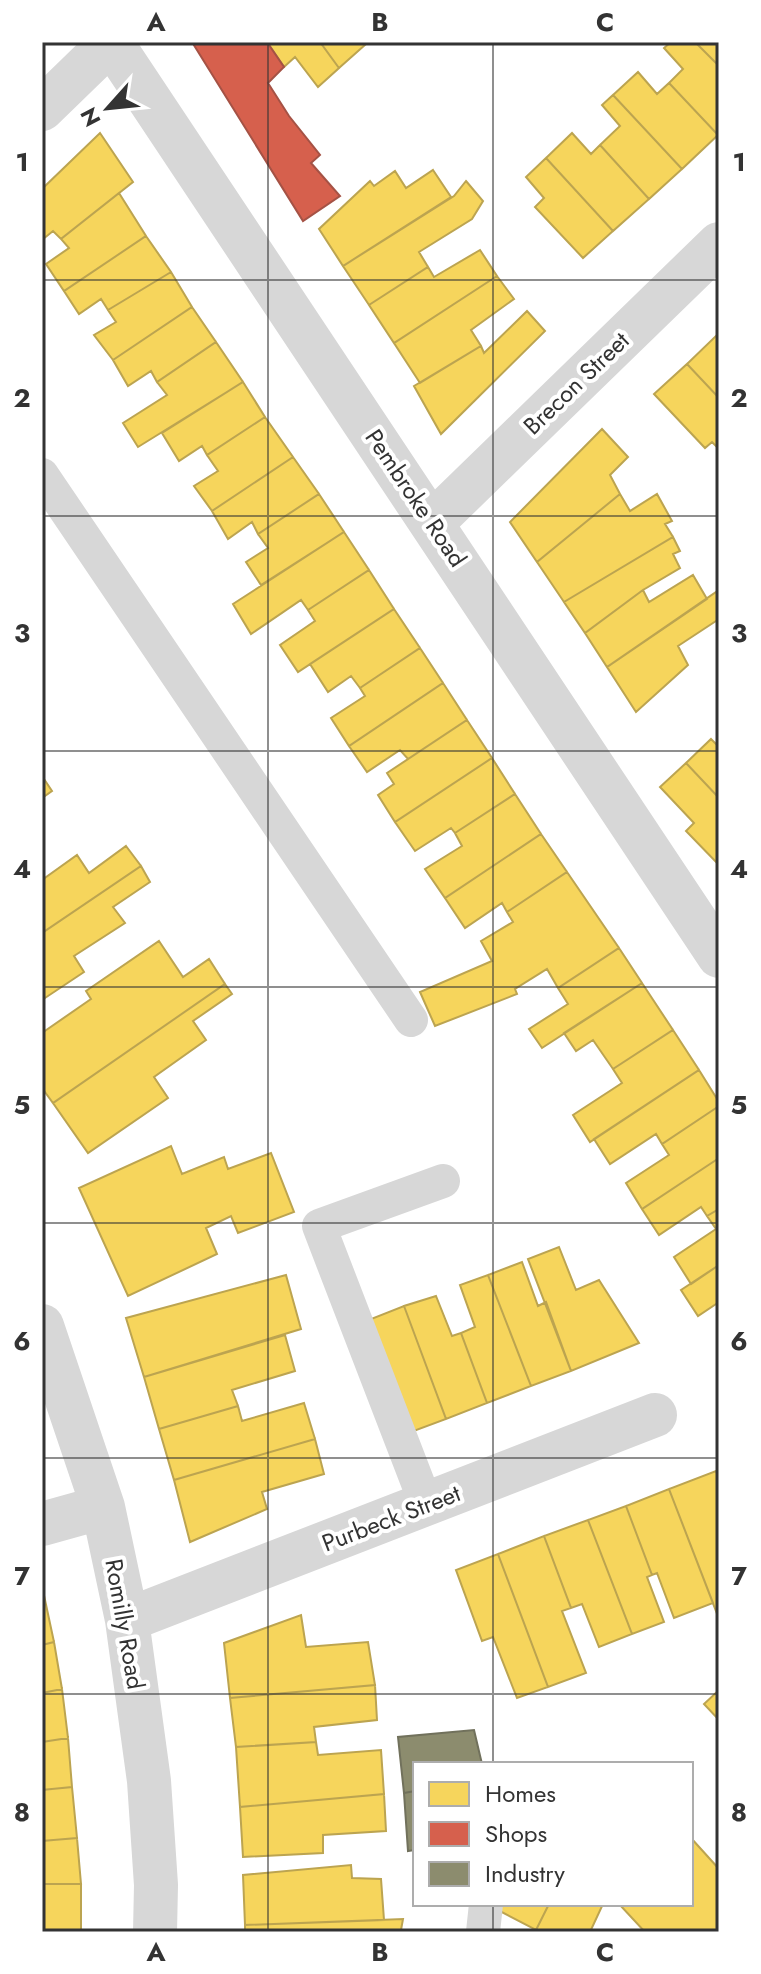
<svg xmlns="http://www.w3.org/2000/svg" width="761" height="1974" font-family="Jost,sans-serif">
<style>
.homes{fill:#f6d55c;stroke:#bca450;stroke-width:2}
.shops{fill:#d6604d;stroke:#a55245;stroke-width:2}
.industry{fill:#8c8c6e;stroke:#71715c;stroke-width:2}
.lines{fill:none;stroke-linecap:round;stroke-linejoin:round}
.lane{stroke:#d7d7d7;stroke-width:34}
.street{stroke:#d7d7d7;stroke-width:44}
.grid{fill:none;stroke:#333;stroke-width:2;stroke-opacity:0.55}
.labels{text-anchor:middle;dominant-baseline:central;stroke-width:8;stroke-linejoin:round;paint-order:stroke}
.street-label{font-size:24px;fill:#333;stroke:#fff}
.neatline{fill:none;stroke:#333;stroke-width:3}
.grid-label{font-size:26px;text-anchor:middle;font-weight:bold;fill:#333}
</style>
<rect width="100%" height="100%" fill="#fff"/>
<!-- homes -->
<path class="homes" d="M267,42H320L339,68L318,87L295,57L284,67Z
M320,42H365L366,44L339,68Z
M671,42H695L719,66L718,135L669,83L683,69L664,48Z
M695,42H719V66Z
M638,72L657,94L669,83L718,135L682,169L613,95Z
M613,95L682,169L649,199L600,145L620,126L602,105Z
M100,133L133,182L61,239L53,231L42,240V189Z
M572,133L591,154L600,145L649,199L613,231L546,158Z
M546,158L613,231L583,258L535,207L544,198L526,177Z
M433,170L451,197L343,266L319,229L370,181L374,186L395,171L406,188Z
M466,181L483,201L472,219L419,252L428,267L369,305L343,266L454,196Z
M119,193L146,236L64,291L46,264L69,248L61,239Z
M146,236L171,272L108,310L101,299L79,314L64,291Z
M480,250L497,276L394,343L369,305L428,267L434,277Z
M171,272L192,307L113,360L94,335L116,322L108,310Z
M497,276L514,299L471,330L481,346L420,383L394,343Z
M192,307L216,342L157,382L151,371L128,386L113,360Z
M527,311L545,331L441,434L414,386L481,346L484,353Z
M719,333V398L687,364Z
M216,342L243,382L138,447L123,423L167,395L157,382Z
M687,364L719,398V449L712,442L705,448L654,394Z
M243,382L265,417L207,455L202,446L179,461L162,433Z
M265,417L293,457L212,511L194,486L218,471L207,455Z
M602,429L628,457L610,475L620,494L537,562L510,522Z
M293,457L319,494L258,534L252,522L228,539L212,511Z
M319,494L344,532L261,585L246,562L268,548L258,534Z
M620,494L630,511L657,494L672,521L665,524L673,537L564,602L537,562Z
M344,532L369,570L308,610L301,600L251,634L233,604Z
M673,537L680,551L673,554L680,568L643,590L585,633L564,602Z
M369,570L394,609L298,672L280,645L315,621L308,610Z
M693,575L707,599L607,667L585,633L643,590L649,602Z
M719,590V619L678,646L688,665L636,712L607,667Z
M394,609L420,648L360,688L351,676L328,692L310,664Z
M420,648L443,683L349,746L331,718L365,696L360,688Z
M443,683L467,720L408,759L400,750L367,772L349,746Z
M467,720L492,758L395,822L378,795L394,784L387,773Z
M711,739L719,747V798L686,763Z
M492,758L515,794L455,833L451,828L415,851L395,822Z
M686,763L719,798V865L686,831L694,823L660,787Z
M42,776L52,791L42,798Z
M515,794L541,834L445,898L425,869L462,846L455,833Z
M541,834L567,872L507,912L502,903L465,928L445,898Z
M126,846L141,866L42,933V880L77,855L89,873Z
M141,866L150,882L113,907L125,923L74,956L84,972L42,1000V933Z
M567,872L619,948L558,988L547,969L515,989L517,994L435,1026L420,992L492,961L481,941L513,922L507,912Z
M159,941L183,977L209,959L225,984L53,1103L42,1088V1033L91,999L86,991Z
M619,948L642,983L542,1048L529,1029L568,1004L558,988Z
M642,983L673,1030L613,1069L593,1040L576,1051L564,1033Z
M225,984L232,994L193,1021L206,1040L154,1077L168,1098L88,1153L53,1103Z
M673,1030L699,1070L590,1142L573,1115L622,1083L613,1069Z
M699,1070L719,1102V1106L662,1144L656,1134L610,1164L594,1139Z
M719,1106V1158L642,1209L626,1183L669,1155L662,1144Z
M171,1146L182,1174L224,1157L228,1169L271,1153L294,1212L238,1233L231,1216L206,1228L217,1254L128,1296L79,1188Z
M719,1158V1209L707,1216L701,1207L659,1235L642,1209Z
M719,1209V1265L691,1284L674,1257L716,1229L707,1216Z
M559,1247L576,1290L599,1280L639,1343L571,1371L528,1259Z
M522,1262L538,1306L546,1302L571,1371L531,1386L488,1275Z
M719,1265V1302L698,1316L681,1290Z
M286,1275L301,1329L144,1377L126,1318Z
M488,1275L531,1386L487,1403L461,1333L475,1327L460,1285Z
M436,1296L452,1336L461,1333L487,1403L446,1419L404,1306Z
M404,1306L446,1419L403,1435L371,1319Z
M285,1335L295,1371L232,1390L238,1406L159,1429L144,1377Z
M304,1403L315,1439L174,1480L159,1429L238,1406L242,1421Z
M315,1439L324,1474L262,1492L267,1509L190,1542L174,1480Z
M716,1471L719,1479V1619L669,1489Z
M669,1489L713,1603L674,1618L657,1573L652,1575L626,1506Z
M626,1506L652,1575L647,1577L664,1622L632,1634L588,1520Z
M588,1520L632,1634L599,1647L582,1604L571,1608L544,1536Z
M544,1536L571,1608L562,1611L586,1673L548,1687L498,1554Z
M498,1554L548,1687L517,1698L493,1637L482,1641L456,1570Z
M42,1586L54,1642L42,1645Z
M301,1615L306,1647L368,1642L375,1685L230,1698L224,1643Z
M54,1642L62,1689L42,1693V1645Z
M375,1685L377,1720L314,1727L316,1742L236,1747L230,1698Z
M62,1689L68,1738L42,1742V1693Z
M719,1690V1720L704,1704Z
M68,1738L72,1787L42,1790V1742Z
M316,1742L318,1755L381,1750L384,1794L240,1807L236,1747Z
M72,1787L77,1838L42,1841V1790Z
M384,1794L386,1831L323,1835V1853L243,1857L240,1807Z
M77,1838L81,1884H42V1841Z
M691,1838L719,1869V1932H645L619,1904H691Z
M351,1865L352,1878L381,1879L384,1920L245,1925L243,1875Z
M42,1884H81V1932H42Z
M499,1904H549L536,1930L496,1909Z
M549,1904H603L590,1932H541L536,1930Z
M403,1919L401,1930L382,1932H245V1925Z"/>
<!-- shops -->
<path class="shops" d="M192,42H267L284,67L268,83L289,116L320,155L311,163L340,196L303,221Z"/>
<!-- industry -->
<path class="industry" d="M474,1730L482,1764H415V1791L404,1793L398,1737Z
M415,1791V1850L408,1851L404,1793Z"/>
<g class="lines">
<!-- lane -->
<path class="lane" d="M42,475L411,1020
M426,1504L319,1226L443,1181
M483,1932L486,1904"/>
<!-- street -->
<path class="street" d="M111,42L719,956
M42,109L111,42
M432,523L719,244
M42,1326L103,1507L127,1620L149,1781L156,1885L155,1932
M42,1524L103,1507
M127,1620L655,1415"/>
</g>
<!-- grid -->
<path class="grid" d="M268,42V1932M493,42V1764M42,280H719M42,516H719M42,751H719M42,987H719M42,1223H719M42,1458H719M42,1694H719M493,1904V1932"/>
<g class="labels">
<!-- street labels -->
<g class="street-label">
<text transform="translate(576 383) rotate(-44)">Brecon Street</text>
<text transform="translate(416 498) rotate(56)">Pembroke Road</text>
<text transform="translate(391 1518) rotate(-21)">Purbeck Street</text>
<text transform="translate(125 1624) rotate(80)">Romilly Road</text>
</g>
</g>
<!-- border -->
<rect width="761" height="1974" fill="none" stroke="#ffffff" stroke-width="88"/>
<!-- legend -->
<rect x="413" y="1762" width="280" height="144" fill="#ffffff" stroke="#adadad" stroke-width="2"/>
<rect x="429" y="1782" width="40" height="24" fill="#f6d55c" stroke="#adadad" stroke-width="2"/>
<text x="485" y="1802" font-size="24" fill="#333333">Homes</text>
<rect x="429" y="1822" width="40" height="24" fill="#d6604d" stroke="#adadad" stroke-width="2"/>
<text x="485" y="1842" font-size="24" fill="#333333">Shops</text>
<rect x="429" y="1862" width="40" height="24" fill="#8c8c6e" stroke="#adadad" stroke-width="2"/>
<text x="485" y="1882" font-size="24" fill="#333333">Industry</text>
<!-- north arrow -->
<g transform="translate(108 108) rotate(243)" stroke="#ffffff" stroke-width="6" paint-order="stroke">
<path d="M0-6L14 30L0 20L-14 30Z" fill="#333333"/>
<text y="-12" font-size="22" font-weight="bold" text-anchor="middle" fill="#333333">N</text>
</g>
<rect x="44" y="44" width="673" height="1886" class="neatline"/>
<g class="grid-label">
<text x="156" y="31">A</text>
<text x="380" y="31">B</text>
<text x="605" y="31">C</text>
<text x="22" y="171">1</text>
<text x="739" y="171">1</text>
<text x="22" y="407">2</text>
<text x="739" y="407">2</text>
<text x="22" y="642">3</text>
<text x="739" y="642">3</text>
<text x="22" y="878">4</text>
<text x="739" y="878">4</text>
<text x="22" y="1114">5</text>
<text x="739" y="1114">5</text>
<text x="22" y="1350">6</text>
<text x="739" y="1350">6</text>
<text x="22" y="1585">7</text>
<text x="739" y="1585">7</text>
<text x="22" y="1821">8</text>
<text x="739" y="1821">8</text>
<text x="156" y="1961">A</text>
<text x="380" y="1961">B</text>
<text x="605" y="1961">C</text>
</g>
</svg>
